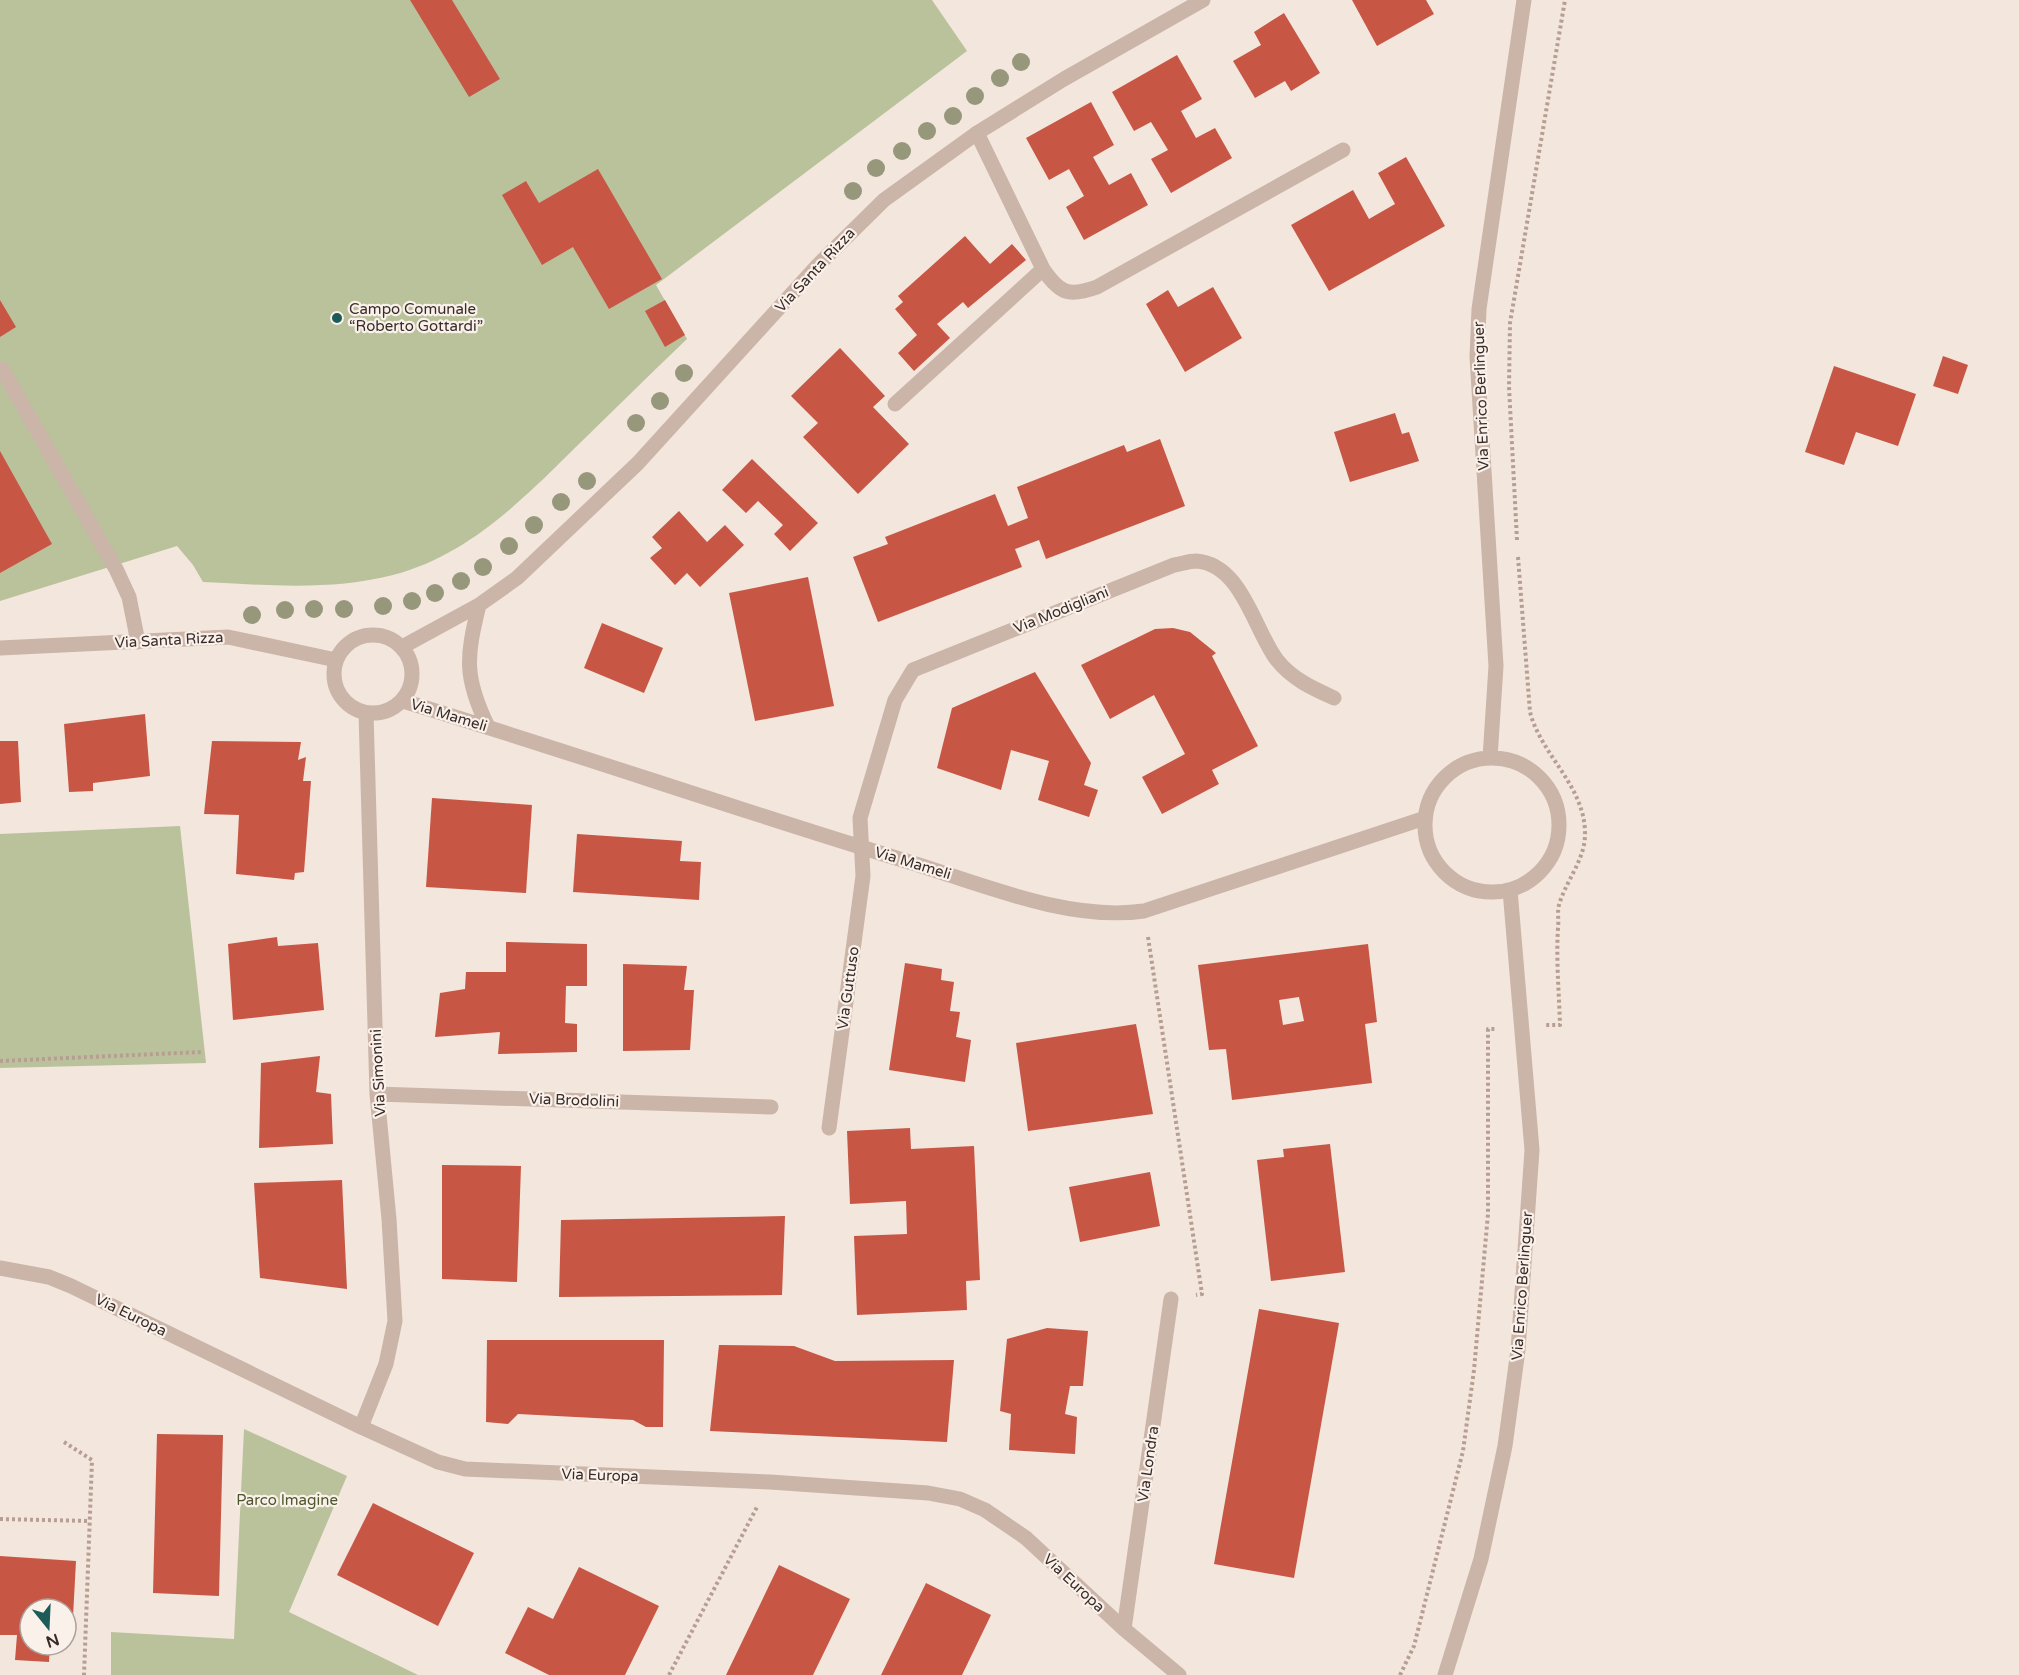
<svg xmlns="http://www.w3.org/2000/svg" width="2019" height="1675" font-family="'Varela Round',sans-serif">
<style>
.green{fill:#bac29c}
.building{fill:#c85645;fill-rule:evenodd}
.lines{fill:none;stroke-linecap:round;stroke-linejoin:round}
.path{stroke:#b79e92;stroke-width:4;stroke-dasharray:3 3;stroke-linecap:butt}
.service{stroke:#cbb4a8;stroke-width:15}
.minor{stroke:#cbb4a8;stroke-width:15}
.tertiary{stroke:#cbb4a8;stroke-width:15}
.tree{fill:#97977c}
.poi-dot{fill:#1d5b58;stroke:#faf1ea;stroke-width:2}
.labels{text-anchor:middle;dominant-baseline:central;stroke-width:4.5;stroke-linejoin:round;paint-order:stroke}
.street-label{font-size:15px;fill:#382c29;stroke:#faf1ea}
.poi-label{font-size:15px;fill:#382c29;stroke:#faf1ea;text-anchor:start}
.park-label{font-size:15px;fill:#4c572c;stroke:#faf1ea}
</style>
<rect width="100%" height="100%" fill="#f3e6dd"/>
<!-- green -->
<path class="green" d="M0,0H932L967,51L656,285L687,339C651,373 616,408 580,443C525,497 470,555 393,575C331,591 267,585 203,582L193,565L177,546L0,601Z
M180,826L206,1063L0,1068V834Z
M244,1429L347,1476L289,1612L418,1675H111V1632L234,1639Z"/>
<!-- building -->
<path class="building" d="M410,0H452L500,79L469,97Z
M1352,0H1426L1434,14L1377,46Z
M1284,13L1320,73L1291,91L1285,81L1255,98L1233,61L1261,45L1254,32Z
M1177,55L1202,99L1181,111L1196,138L1215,128L1232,158L1171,193L1151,159L1168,150L1151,122L1134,131L1112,92Z
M1091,102L1114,145L1093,157L1109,185L1131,173L1148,205L1084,240L1066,207L1084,196L1069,169L1049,180L1026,138Z
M1406,157L1445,226L1329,291L1291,225L1353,190L1369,219L1395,204L1378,173Z
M598,169L662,279L609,309L573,247L542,265L502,195L526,181L539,203Z
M965,236L990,264L1012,244L1026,260L968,308L963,302L937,324L950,338L914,371L898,353L917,335L895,309L903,302L898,296Z
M1213,287L1242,338L1185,372L1146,304L1168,290L1178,307Z
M0,300L16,327L0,337Z
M665,300L685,335L665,347L645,311Z
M840,348L885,396L873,407L909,444L858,494L803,437L818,423L791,396Z
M1943,356L1968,365L1958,394L1933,386Z
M1834,366L1916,394L1898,446L1856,432L1844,465L1805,452Z
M1395,413L1402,434L1409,432L1419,461L1350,482L1334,432Z
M1160,439L1185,506L1046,559L1039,540L1015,549L1022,567L878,622L853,557L888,544L885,537L995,494L1008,526L1028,518L1017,487L1124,445L1127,452Z
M0,451L52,544L0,573Z
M752,459L818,523L790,551L774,534L783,525L758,501L746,513L722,490Z
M679,511L707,542L725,525L744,545L700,587L687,573L675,585L650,558L662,548L652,537Z
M808,577L834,706L755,721L729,593Z
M602,623L663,648L644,693L584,668Z
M1173,628L1190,632L1216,653L1212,656L1258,746L1212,770L1219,784L1162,814L1142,777L1185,754L1154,695L1110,719L1081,665L1155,629Z
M1035,672L1091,763L1084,785L1098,790L1089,817L1038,800L1049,761L1011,750L1001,790L937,768L952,708Z
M145,714L150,776L93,783V791L69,792L64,724Z
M0,741H18L21,802L0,804Z
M212,741L301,742L298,760L306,757L303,781H311L304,872L295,873L294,880L236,874L239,815L204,814Z
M432,798L532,805L526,893L426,887Z
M577,834L682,841L680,861L701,862L699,900L573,892Z
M277,937L278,946L318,943L324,1010L233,1020L228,944Z
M506,942L587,944V986H566L565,1023L577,1024V1052L498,1054L500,1032L435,1037L440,993L465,989L466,972H506Z
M1368,944L1377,1022L1365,1024L1372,1083L1232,1100L1226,1049L1209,1050L1198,965ZM1299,997L1304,1021L1283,1025L1279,1000Z
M905,963L942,969L941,980L954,982L950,1011L960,1012L956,1037L971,1040L965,1082L889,1070Z
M623,964L687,966L684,990H694L690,1050L623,1051Z
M1136,1024L1153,1114L1028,1131L1016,1043Z
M320,1056L316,1092L331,1094L333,1144L259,1148L261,1063Z
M910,1128L911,1149L974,1146L980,1280L966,1281L967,1310L857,1315L854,1236L907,1234L906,1201L850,1204L847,1131Z
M1330,1144L1345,1272L1271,1281L1257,1160L1284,1157L1283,1149Z
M442,1165L521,1166L517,1282L442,1279Z
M1150,1172L1160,1226L1080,1242L1069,1187Z
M342,1180L347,1289L260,1278L254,1183Z
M785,1216L782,1295L559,1297L561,1220Z
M1259,1309L1339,1323L1294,1578L1214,1564Z
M1047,1328L1088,1331L1083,1386H1070L1065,1414L1077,1417L1075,1454L1009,1450L1011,1414L1000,1411L1007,1339Z
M487,1340H664L663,1427H646L633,1420L518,1414L508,1424L486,1422Z
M719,1345L794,1346L835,1361L954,1360L947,1442L710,1431Z
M157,1434L223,1435L219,1596L153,1593Z
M373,1503L474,1553L438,1626L337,1575Z
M0,1556L76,1561L72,1635L66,1634V1609H30V1645H50L49,1662L15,1660L17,1635H0Z
M779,1565L850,1599L813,1675H726Z
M579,1567L659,1606L625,1675H549L505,1653L528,1607L553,1619Z
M926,1583L991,1615L962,1675H881Z"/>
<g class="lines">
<!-- path -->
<path class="path" d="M1517,540L1509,387L1510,323L1565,0
M1518,557L1530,712C1541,755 1584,785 1585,832C1586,859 1566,880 1559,905C1557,912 1559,920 1558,928C1556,960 1559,992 1560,1025H1545
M1148,937L1202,1294L1196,1295
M0,1061L201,1052
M64,1442L92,1460L84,1675
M0,1519L89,1521
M669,1675L757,1507
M1400,1675L1414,1646L1463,1451L1474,1370L1488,1214V1029H1496"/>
<!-- service -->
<path class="service" d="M977,133L1043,269C1060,294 1069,297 1097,287L1343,150
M2,369L116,569L129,597L138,642
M895,404L1043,269"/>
<!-- minor -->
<path class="minor" d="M479,605C466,658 464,677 488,727
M334 674a39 39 0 1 1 78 0a39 39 0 1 1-78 0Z
M402,647L479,605L517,578L638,463L818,265L884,200L977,133L1064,79L1203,0
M0,648L228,637L336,660
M403,701C571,752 738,810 906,861C979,883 1068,922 1144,911L1425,818
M377,1094L771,1107
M829,1128L863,876L860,818L895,700L913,670L1174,565C1181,564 1189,561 1196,561C1242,564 1254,630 1277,660C1292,679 1312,688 1334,698
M0,1268L49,1277L71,1286L361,1427L438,1462L465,1469L770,1482L928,1493L960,1499L985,1510L1026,1538L1124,1629L1179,1675
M361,1427L386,1364L395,1321L389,1219L377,1094L366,713
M1124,1629L1171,1299"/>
<!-- tertiary -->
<path class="tertiary" d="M1490,758L1496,666L1477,357L1479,309L1524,0
M1425 825a67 67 0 1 1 134 0a67 67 0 1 1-134 0Z
M1445,1675L1481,1559L1505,1446L1518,1350L1532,1150L1510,890"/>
</g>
<!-- trees -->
<g class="tree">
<circle cx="1021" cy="62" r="9"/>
<circle cx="1000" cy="78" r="9"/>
<circle cx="975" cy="96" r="9"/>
<circle cx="953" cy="116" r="9"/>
<circle cx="927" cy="131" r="9"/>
<circle cx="902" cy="151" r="9"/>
<circle cx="876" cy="168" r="9"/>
<circle cx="853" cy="191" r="9"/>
<circle cx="684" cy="373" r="9"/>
<circle cx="660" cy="401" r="9"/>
<circle cx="636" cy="423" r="9"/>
<circle cx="587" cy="481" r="9"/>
<circle cx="561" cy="502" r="9"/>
<circle cx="534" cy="525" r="9"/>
<circle cx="509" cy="546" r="9"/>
<circle cx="483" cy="567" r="9"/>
<circle cx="461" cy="581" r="9"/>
<circle cx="435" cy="593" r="9"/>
<circle cx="412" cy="601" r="9"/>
<circle cx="383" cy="606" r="9"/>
<circle cx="314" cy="609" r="9"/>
<circle cx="344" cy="609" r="9"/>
<circle cx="285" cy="610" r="9"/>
<circle cx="252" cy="615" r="9"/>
</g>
<!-- markers -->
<circle class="poi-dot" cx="337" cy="318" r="6"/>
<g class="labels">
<!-- street labels -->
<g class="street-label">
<text transform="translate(815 270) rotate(-47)">Via Santa Rizza</text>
<text transform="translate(1481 396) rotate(-92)">Via Enrico Berlinguer</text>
<text transform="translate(1061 610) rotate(-22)">Via Modigliani</text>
<text transform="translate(169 640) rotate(-3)">Via Santa Rizza</text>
<text transform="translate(449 715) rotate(17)">Via Mameli</text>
<text transform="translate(913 863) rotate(17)">Via Mameli</text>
<text transform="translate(848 988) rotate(-82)">Via Guttuso</text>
<text transform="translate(378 1073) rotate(-93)">Via Simonini</text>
<text transform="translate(574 1100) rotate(2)">Via Brodolini</text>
<text transform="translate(1522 1286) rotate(-86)">Via Enrico Berlinguer</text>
<text transform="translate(131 1315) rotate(26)">Via Europa</text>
<text transform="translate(1148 1464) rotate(-82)">Via Londra</text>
<text transform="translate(600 1475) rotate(2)">Via Europa</text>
<text transform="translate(1074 1583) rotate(43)">Via Europa</text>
</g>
<!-- poi labels -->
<g class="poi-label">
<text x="349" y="309">Campo Comunale<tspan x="349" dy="17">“Roberto Gottardi”</tspan></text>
</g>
<!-- park labels -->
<g class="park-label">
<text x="287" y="1500">Parco Imagine</text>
</g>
</g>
<!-- north arrow -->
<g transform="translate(48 1627) rotate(162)"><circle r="28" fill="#faf1ea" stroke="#aca29d" stroke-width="1.5"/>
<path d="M0-4.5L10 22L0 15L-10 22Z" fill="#1d5b58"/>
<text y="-9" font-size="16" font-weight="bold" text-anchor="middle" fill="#382c29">N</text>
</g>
</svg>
